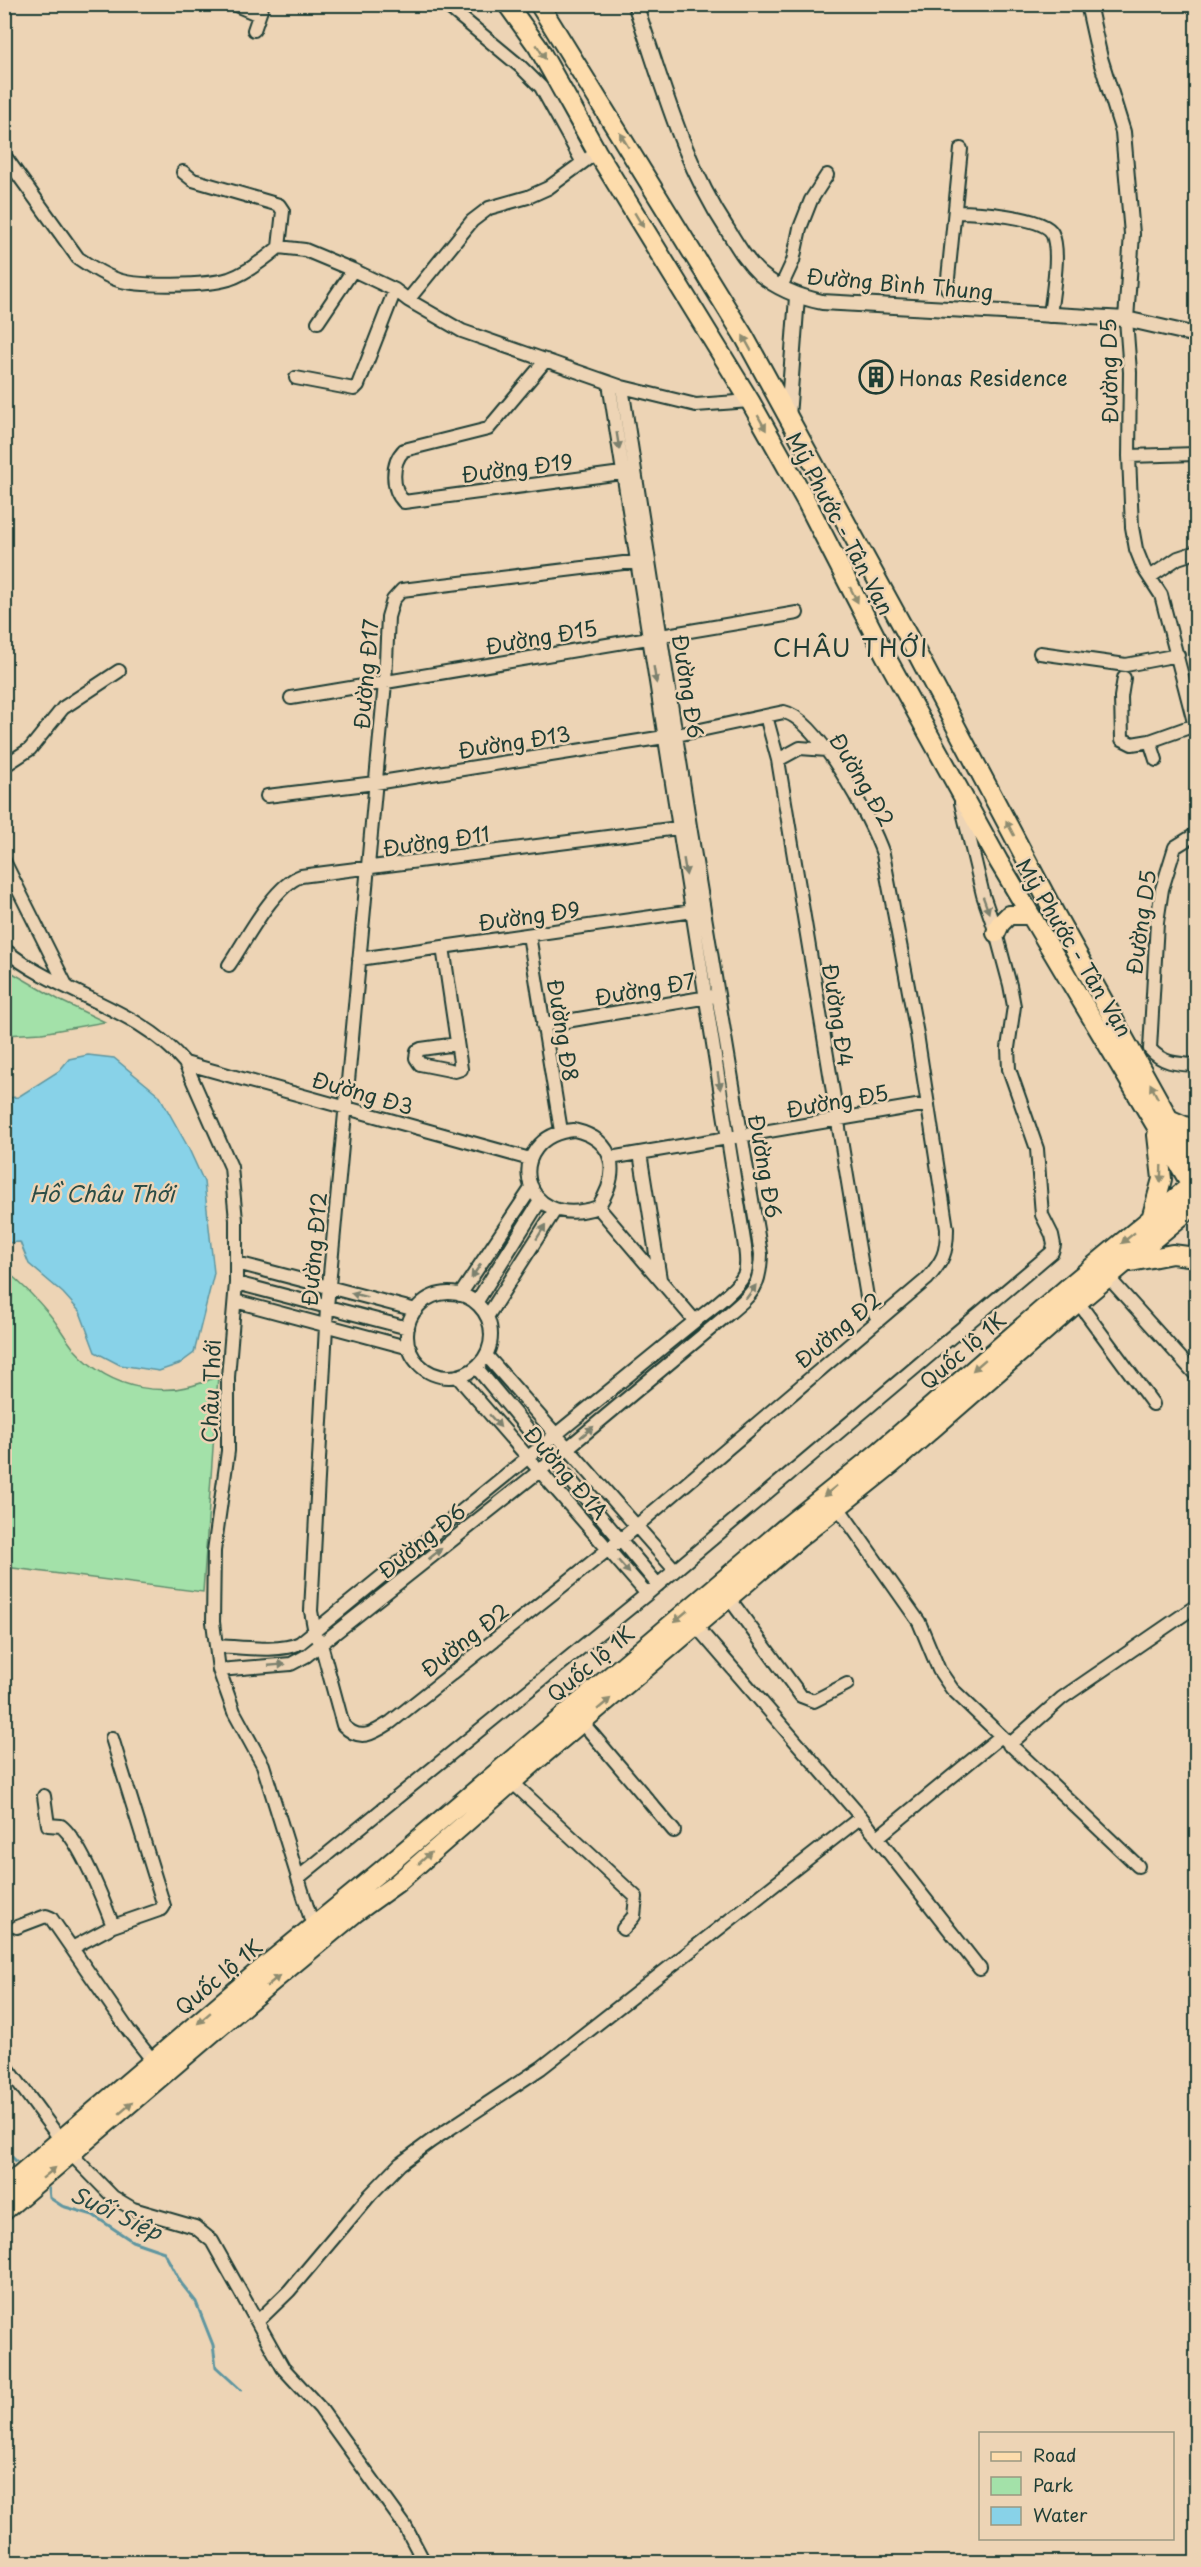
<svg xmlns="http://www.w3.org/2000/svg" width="1201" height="2567" font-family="'Playpen Sans',sans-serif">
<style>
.green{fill:#a3e1a9;stroke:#618f6e;stroke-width:1.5}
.water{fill:#88d2e8;stroke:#5e96a0;stroke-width:1.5}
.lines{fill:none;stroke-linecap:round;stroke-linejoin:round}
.stream{stroke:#5e96a0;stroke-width:3}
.minor-casing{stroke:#1f3d34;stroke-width:16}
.tertiary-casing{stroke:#1f3d34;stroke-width:18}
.primary-casing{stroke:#1f3d34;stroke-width:22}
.minor{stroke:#edd4b5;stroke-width:12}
.tertiary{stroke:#edd4b5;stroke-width:14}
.primary{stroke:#fddcac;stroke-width:18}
.oneway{fill:#8e8c70}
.oneway2{fill:#7c816e}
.labels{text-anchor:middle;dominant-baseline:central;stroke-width:5;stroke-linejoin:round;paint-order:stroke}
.street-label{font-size:21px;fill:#1f3d34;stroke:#edd4b5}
.poi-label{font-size:21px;fill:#1f3d34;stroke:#edd4b5;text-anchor:start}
.water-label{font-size:22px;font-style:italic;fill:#2a4c46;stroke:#edd4b5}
.quarter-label{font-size:24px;letter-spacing:1.5px;fill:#1f3d34;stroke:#edd4b5}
</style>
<rect width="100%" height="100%" fill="#edd4b5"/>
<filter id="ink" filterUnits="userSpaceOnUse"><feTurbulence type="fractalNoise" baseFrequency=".0167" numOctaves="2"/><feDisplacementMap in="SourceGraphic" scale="12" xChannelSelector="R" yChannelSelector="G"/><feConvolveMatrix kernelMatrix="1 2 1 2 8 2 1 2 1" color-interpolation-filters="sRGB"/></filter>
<g filter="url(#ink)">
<!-- green -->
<path class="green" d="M4,968L61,1001L105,1022L42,1033L5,1035Z
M4,1269C21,1283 36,1298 50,1315C59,1326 65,1338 74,1349C111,1391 168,1401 218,1376L203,1592L5,1567Z"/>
<!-- water -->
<path class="water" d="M88,1055L114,1058L159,1095L188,1147L204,1182L214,1273L194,1353L179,1364L159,1371L120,1365L95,1352L80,1312L63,1293L29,1264L20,1242L5,1243V1098L18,1097L59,1071L69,1059Z"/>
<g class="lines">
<!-- stream -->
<path class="stream" d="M4,2149L16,2161
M49,2189L50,2198L62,2206L93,2215L132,2241L164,2252L181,2283L196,2302L213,2345L216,2367L241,2390"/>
<defs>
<path id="minor" d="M233,4L259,15
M445,4L521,67L541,87L582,161
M254,30L263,4
M4,155L78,258C91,267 103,275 118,280C140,287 206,286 229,279C247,273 265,259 279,247L283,211L279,205L193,180L183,172
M955,212C974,212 1044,216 1052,233C1061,252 1052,294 1050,316
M279,247L305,250L353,270
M781,287L793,261L800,228L811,200L827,175
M947,288L961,149
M408,300L472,221L489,208L528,197L548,188L597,152
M1126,319L1130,372L1129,456L1132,527L1136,549L1144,569L1161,595L1196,730
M318,322L353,270L395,290L408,300L462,331L622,387L696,405L750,401
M546,360L488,429L404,450C391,463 391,489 404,502L629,472
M296,378L354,389L358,385L395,290
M1129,456L1196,454
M1150,577L1178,558L1196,552
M1040,653L1126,665L1178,655
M1124,678L1121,697L1122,739L1132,744L1150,741
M291,698L797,613
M766,716L778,760L867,1297L878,1320
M778,760L800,748L827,750
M1156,760L1150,741L1195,725
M4,766L30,749L63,708L119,671
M267,796L375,783L677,735L784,712C818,719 872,821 883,854L917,1034L947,1229C947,1253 943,1261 927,1279L620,1540L391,1722C374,1733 360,1743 343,1725L321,1644L315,1633L311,1611L327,1307L385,683L388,617L393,600L402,590L648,560
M1196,834L1175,847L1162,889L1157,922L1150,1049C1163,1064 1178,1064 1196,1065
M4,861L67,987
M529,935L561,1131
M443,947L461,1069L455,1071L420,1064L416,1058L417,1051L421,1049L457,1044
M4,949C59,995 139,1007 185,1063L231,1167L236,1220V1283L228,1377V1451L214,1551L213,1622L219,1670L234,1712L263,1765L313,1926L317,1932
M359,959L700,910
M229,965C246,940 273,886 301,876L686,827
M543,1025L714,996
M185,1063L530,1159
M574,1130C617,1140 620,1174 598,1207C518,1234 503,1136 574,1130Z
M640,1153L660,1279
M610,1158L928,1104
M598,1207L695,1321
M237,1263L416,1310
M1108,1277L1196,1375
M236,1283L408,1328
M407 1335a42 42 0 1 1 84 0a42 42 0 1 1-84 0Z
M460,1295L532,1187
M235,1301L410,1348
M1078,1302L1153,1404
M476,1303L540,1201
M487,1317L555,1210
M486,1355L675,1570
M476,1367L658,1585
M457,1376L647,1594
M838,1507L919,1622L939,1670L952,1689L1138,1866
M729,1598L801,1696L814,1701L847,1684
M696,1626L861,1817L980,1969
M217,1646C240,1647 280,1653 300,1643L695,1321C709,1310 737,1290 744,1275C748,1266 746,1256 745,1247L609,383
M219,1670L291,1664L306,1656L552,1461L727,1315C752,1294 760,1289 761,1254L690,826L622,387
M582,1722L674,1831
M112,1738L164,1906L162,1909L113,1926
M1009,1745L1062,1698L1196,1606
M512,1782L636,1897L634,1916L623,1929
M44,1796L48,1825L61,1826C80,1841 104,1902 113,1926L72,1948
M878,1837L1000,1737
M298,1878L647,1594L1052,1252L1054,1245L1052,1235L1042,1215L1037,1149L1009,1069L1008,1048L1014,1006L1010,985L996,933L983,895L961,803
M17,1927L46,1916L51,1918L129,2031L153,2061
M4,2063L72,2155L113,2197L133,2209L195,2227L212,2241L283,2368L320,2408L405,2526L424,2562
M258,2321L289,2291L370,2195L400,2164L431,2141L541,2068L861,1817"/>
<path id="tertiary" d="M635,4C662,81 682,161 727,229C737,245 746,261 760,274C778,289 799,297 822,302L1126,319L1196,335
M1088,4L1100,58L1123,132L1132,234L1126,319
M788,417L797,297"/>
<path id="primary" d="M507,4L538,47L597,152L750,401L805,499L885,655L999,862L1196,1193
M539,4L745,338L909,638L1055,914L1169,1119L1196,1164
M996,933L1000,924L1009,915H1030
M1169,1119L1196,1131
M1151,1219L1162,1179L1157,1135
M1131,1262L1172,1254L1196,1257
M4,2188L255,1974L382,1870L787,1526L880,1451L1067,1288L1196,1181
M4,2211L266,1987L355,1913L397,1883L544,1754L798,1539L892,1464L1078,1302L1196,1204"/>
</defs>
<!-- minor casing -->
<use href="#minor" class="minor-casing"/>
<!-- tertiary casing -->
<use href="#tertiary" class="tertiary-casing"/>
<!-- primary casing -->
<use href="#primary" class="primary-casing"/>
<!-- minor -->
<use href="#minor" class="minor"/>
<!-- tertiary -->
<use href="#tertiary" class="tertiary"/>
<!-- primary -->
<use href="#primary" class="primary"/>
</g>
<!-- one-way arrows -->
<defs><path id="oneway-solid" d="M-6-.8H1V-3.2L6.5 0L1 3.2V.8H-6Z" transform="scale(1.5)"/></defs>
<g class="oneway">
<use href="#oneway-solid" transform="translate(541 52) rotate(59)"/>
<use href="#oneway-solid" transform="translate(624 140) rotate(-121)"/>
<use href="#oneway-solid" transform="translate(639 220) rotate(59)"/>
<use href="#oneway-solid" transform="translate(747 343) rotate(-119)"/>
<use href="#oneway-solid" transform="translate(762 423) rotate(61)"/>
<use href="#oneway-solid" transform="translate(854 595) rotate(63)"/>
<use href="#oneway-solid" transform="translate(1010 828) rotate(-118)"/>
<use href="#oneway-solid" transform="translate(1154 1091) rotate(-117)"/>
<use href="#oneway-solid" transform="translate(1161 1174) rotate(92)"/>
<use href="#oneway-solid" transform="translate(1128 1238) rotate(141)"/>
<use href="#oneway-solid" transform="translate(979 1365) rotate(139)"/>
<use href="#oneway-solid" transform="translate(830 1491) rotate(141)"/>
<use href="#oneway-solid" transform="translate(681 1616) rotate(140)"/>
<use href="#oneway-solid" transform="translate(604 1704) rotate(-40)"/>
<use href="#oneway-solid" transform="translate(425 1858) rotate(-42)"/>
<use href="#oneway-solid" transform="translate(273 1981) rotate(-40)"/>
<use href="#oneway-solid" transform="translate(204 2018) rotate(139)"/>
<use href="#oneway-solid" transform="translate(126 2108) rotate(-41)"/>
<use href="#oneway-solid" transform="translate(49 2173) rotate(-39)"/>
</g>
<g class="oneway2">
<use href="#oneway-solid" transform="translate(618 441) rotate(81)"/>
<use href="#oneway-solid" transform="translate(655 675) rotate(81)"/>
<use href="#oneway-solid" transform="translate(685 867) rotate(81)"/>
<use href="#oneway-solid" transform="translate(986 905) rotate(70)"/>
<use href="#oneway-solid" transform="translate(719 1081) rotate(81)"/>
<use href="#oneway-solid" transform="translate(541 1232) rotate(-58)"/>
<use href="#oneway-solid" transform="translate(476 1271) rotate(124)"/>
<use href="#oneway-solid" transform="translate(751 1292) rotate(-54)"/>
<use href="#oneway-solid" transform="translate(359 1295) rotate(-165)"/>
<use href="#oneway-solid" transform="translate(495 1421) rotate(49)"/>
<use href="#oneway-solid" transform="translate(587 1432) rotate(-40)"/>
<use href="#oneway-solid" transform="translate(435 1554) rotate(-39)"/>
<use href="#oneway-solid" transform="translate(624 1567) rotate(49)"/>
<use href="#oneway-solid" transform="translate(277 1665) rotate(-5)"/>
</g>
</g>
<!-- icons -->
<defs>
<symbol id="building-ring" viewBox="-11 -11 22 22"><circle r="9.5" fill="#edd4b5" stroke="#1f3d34" stroke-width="1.5"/><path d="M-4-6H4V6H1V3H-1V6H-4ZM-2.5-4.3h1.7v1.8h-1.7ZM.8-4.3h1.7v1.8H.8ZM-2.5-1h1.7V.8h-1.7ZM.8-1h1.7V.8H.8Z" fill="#1f3d34"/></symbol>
</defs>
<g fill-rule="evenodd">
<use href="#building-ring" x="857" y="358" width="38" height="38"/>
</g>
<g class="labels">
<!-- street labels -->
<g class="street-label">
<text transform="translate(900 283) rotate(5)">Đường Bình Thung</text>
<text transform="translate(1108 371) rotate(-91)">Đường D5</text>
<text transform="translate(517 467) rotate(-7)">Đường Đ19</text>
<text transform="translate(841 523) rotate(62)">Mỹ Phước - Tân Vạn</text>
<text transform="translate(541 636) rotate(-10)">Đường Đ15</text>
<text transform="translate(365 674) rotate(-85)">Đường Đ17</text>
<text transform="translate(689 686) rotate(81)">Đường Đ6</text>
<text transform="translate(514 741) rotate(-9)">Đường Đ13</text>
<text transform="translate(863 779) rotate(59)">Đường Đ2</text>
<text transform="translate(436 840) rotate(-8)">Đường Đ11</text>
<text transform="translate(529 915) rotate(-8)">Đường Đ9</text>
<text transform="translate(1140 922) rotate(-82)">Đường D5</text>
<text transform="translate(1075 947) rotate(59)">Mỹ Phước - Tân Vạn</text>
<text transform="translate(645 988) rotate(-10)">Đường Đ7</text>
<text transform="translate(839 1015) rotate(81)">Đường Đ4</text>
<text transform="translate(564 1030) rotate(81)">Đường Đ8</text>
<text transform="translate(363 1092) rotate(16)">Đường Đ3</text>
<text transform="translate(837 1100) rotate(-10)">Đường Đ5</text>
<text transform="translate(766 1166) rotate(80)">Đường Đ6</text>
<text transform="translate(313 1249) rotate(-85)">Đường Đ12</text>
<text transform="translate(837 1329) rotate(-40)">Đường Đ2</text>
<text transform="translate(962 1350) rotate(-41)">Quốc lộ 1K</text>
<text transform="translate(210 1391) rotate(-88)">Châu Thới</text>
<text transform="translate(567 1472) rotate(49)">Đường Đ1A</text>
<text transform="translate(421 1540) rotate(-39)">Đường Đ6</text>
<text transform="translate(464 1639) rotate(-38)">Đường Đ2</text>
<text transform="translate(590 1663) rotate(-40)">Quốc lộ 1K</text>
<text transform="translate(218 1976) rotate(-40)">Quốc lộ 1K</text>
</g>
<!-- poi labels -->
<g class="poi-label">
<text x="899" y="377">Honas Residence</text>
</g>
<!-- water labels -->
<g class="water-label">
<text x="102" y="1192">Hồ Châu Thới</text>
<text transform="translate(117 2212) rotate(25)">Suối Siệp</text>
</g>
<!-- quarter labels -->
<g class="quarter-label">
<text x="851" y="647">CHÂU THỚI</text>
</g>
</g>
<!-- margin -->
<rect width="1201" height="2567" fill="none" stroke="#edd4b5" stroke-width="24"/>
<rect x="12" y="12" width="1177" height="2543" fill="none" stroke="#1f3d34" stroke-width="2" filter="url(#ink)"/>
<!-- legend -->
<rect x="979" y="2432" width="195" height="108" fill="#edd4b5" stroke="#9b9881" stroke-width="1.5"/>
<rect x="991" y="2452" width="30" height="9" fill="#fddcac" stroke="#9b9881" stroke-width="1.5"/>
<text x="1033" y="2462" font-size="18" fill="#1f3d34">Road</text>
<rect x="991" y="2477" width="30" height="18" fill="#a3e1a9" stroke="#9b9881" stroke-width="1.5"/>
<text x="1033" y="2492" font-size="18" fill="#1f3d34">Park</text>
<rect x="991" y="2507" width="30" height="18" fill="#88d2e8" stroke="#9b9881" stroke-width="1.5"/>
<text x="1033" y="2522" font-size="18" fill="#1f3d34">Water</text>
</svg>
